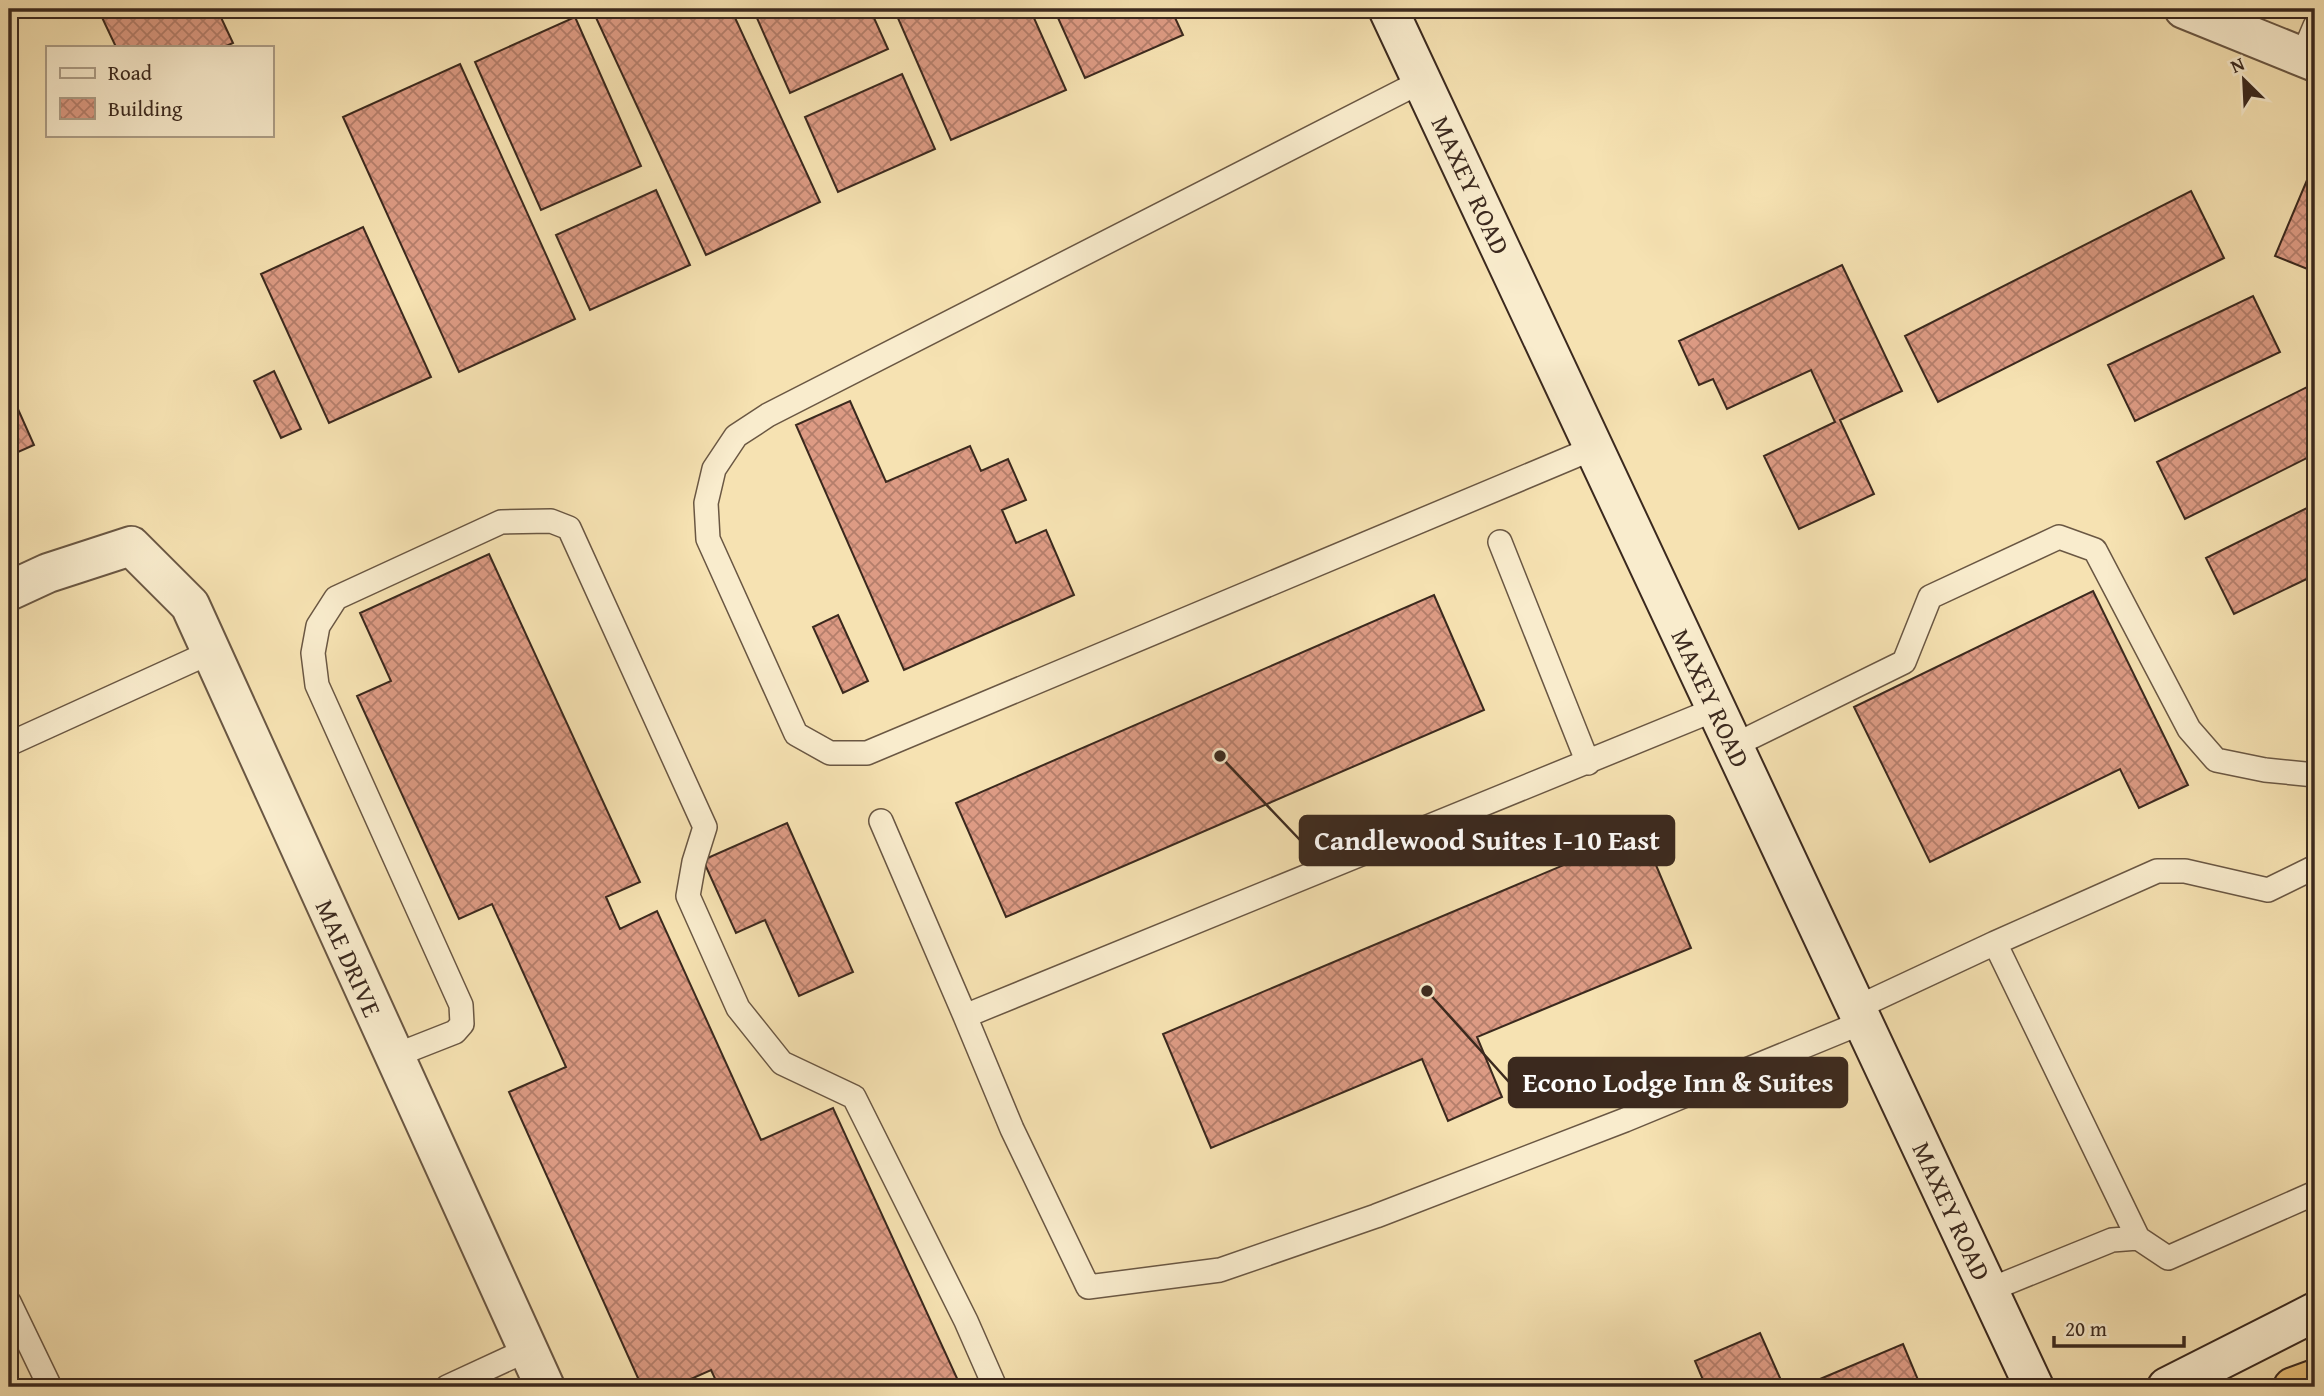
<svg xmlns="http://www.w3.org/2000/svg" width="2324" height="1396" font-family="'Gentium Book Plus',serif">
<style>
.building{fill:url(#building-cross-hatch);stroke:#3b291e;stroke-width:2}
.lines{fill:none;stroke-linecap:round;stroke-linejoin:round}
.lane-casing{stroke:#6a5743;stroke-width:26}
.street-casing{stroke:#6a5743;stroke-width:42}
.secondary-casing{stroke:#3b291e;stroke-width:42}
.highway-casing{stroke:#3b291e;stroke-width:42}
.lane{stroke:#f9eccd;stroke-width:23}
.street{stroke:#f9eccd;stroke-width:38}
.secondary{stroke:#f9eccd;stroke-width:38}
.highway{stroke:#ebc179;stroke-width:38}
.labels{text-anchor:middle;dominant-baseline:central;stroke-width:6;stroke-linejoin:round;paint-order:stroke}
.street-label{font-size:26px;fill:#3b291e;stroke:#f9eccd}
.leader{fill:none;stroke:#3b291e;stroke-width:2.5}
.callout-dot{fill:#3b291e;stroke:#f9eccd;stroke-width:2.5}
.callout{fill:#3b291e;stroke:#3b291e;stroke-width:2.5}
.callout-label{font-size:28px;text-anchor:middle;font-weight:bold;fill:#fff}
</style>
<defs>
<pattern id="building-cross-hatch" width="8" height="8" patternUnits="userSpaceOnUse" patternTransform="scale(1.75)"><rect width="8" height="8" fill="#dd9b84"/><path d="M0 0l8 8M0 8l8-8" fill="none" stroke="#b47e6b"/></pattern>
</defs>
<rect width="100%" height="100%" fill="#f6e2b2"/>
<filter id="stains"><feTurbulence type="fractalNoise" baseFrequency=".00286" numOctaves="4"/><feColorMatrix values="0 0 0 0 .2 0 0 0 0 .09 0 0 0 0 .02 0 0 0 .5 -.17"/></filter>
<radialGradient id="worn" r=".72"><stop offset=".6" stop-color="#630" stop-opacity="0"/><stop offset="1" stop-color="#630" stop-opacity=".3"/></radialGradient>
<!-- building -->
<path class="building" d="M98,9H217L233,43L224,47H116Z
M592,9H731L820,202L706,255Z
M753,9H870L888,49L790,93Z
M894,9H1030L1066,90L951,140Z
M1054,9H1171L1183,35L1085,78Z
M575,17L641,166L541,210L475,62Z
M460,64L575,319L459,372L343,117Z
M902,74L935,149L838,192L805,117Z
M2310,173L2315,176V272L2275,256Z
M656,190L690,265L590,310L556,235Z
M2191,191L2224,258L1938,402L1905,336Z
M363,227L431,377L329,423L261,274Z
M1842,265L1902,391L1840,420L1874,494L1799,529L1764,456L1835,422L1811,370L1727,409L1713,379L1699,385L1679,341Z
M2253,296L2280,352L2135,421L2108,365Z
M274,371L301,429L281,438L254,381Z
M2315,383V454L2185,519L2157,462Z
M9,389L34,445L9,456Z
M850,401L886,482L970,446L981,471L1008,459L1026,500L1002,510L1016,543L1046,530L1074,595L904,670L796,425Z
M2315,504V575L2234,614L2206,558Z
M489,554L640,882L606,897L620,929L657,911L761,1140L833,1108L961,1387H719L711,1370L673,1387H642L509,1092L566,1067L492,904L459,919L357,696L391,681L360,613Z
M2093,591L2188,785L2139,808L2120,769L1930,862L1854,707Z
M1434,595L1484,710L1006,917L956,803Z
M838,615L868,681L843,693L813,627Z
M787,823L853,972L799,996L765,920L736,933L703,860Z
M1642,832L1691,948L1477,1037L1502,1097L1448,1121L1422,1059L1211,1148L1163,1034Z
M1760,1333L1784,1387H1706L1695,1361Z
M1903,1344L1921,1387H1801Z"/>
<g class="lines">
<defs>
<path id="lane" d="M2302,57L2315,26
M1422,81L768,415L736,436L714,469L706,503L708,539L796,734L830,753H867L1594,448
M1500,542L1588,763
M9,744L211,652
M1733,746L1904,662L1930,597L2059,537L2095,550L2189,729L2216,760L2265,770L2315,775
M881,821L965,1016L1716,709
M1995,943L2157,871H2185L2268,890L2315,867
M1856,1008L1995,943L2138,1238
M965,1016L1012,1129L1088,1287L1220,1270L1376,1216L1625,1120L1863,1022
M394,1056L455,1032L462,1024L461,1005L317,685L313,653L318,626L336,598L501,522L551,521L569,528L705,827L694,862L688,896L738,1008L782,1063L854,1097L966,1321L995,1387
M1989,1290L2112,1240L2138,1238L2168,1258L2315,1193
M9,1302L50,1387
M447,1387L527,1350"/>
<path id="street" d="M2184,9L2315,62
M9,591L48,573L131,546L190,605L545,1387"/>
<path id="secondary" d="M1388,9L2034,1387
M2167,1387L2315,1312"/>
<path id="highway" d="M2293,1387L2315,1379"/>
</defs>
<!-- lane casing -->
<use href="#lane" class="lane-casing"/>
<!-- street casing -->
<use href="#street" class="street-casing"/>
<!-- secondary casing -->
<use href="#secondary" class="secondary-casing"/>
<!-- highway casing -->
<use href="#highway" class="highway-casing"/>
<!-- lane -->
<use href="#lane" class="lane"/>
<!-- street -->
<use href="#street" class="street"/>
<!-- secondary -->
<use href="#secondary" class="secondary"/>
<!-- highway -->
<use href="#highway" class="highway"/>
</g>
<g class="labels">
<!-- street labels -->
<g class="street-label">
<text transform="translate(1471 185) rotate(65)">MAXEY ROAD</text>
<text transform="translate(1711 698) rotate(65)">MAXEY ROAD</text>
<text transform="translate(349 958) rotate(66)">MAE DRIVE</text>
<text transform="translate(1952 1211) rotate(65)">MAXEY ROAD</text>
</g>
</g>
<!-- callouts -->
<path class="leader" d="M1220 756L1300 840M1427 991L1509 1082"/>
<g class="callout-dot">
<circle cx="1220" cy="756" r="7"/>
<circle cx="1427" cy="991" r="7"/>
</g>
<g class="callout">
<rect x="1300" y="816" width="374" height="49" rx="7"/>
<rect x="1509" y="1058" width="338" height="49" rx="7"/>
</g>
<g class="callout-label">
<text x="1487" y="850">Candlewood Suites I-10 East</text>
<text x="1678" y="1092">Econo Lodge Inn &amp; Suites</text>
</g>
<!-- margin -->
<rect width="2324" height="1396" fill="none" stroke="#f6e2b2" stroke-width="35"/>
<rect x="10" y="10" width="2303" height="1375" fill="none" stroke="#3b291e" stroke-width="3.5"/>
<rect x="18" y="18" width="2289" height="1361" fill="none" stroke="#3b291e" stroke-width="2"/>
<!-- legend -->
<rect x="46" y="46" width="228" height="91" fill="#f9eccd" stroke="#ad9e87" stroke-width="2"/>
<rect x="60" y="68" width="35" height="10" fill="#f9eccd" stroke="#ad9e87" stroke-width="2"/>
<text x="108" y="80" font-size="21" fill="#3b291e">Road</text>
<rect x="60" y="98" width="35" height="21" fill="url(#building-cross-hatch)" stroke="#ad9e87" stroke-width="2"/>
<text x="108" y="116" font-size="21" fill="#3b291e">Building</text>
<!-- north arrow -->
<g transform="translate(2244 80) rotate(336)" stroke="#f9eccd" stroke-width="5" paint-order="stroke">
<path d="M0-5L12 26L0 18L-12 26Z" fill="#3b291e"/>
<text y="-10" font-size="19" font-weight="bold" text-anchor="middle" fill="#3b291e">N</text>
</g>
<!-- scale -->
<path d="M2054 1336v10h130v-10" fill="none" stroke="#3b291e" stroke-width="3.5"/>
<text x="2065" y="1336" font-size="21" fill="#3b291e" stroke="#f9eccd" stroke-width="5" paint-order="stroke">20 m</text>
<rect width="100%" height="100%" filter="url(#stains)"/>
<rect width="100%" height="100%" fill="url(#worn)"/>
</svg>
